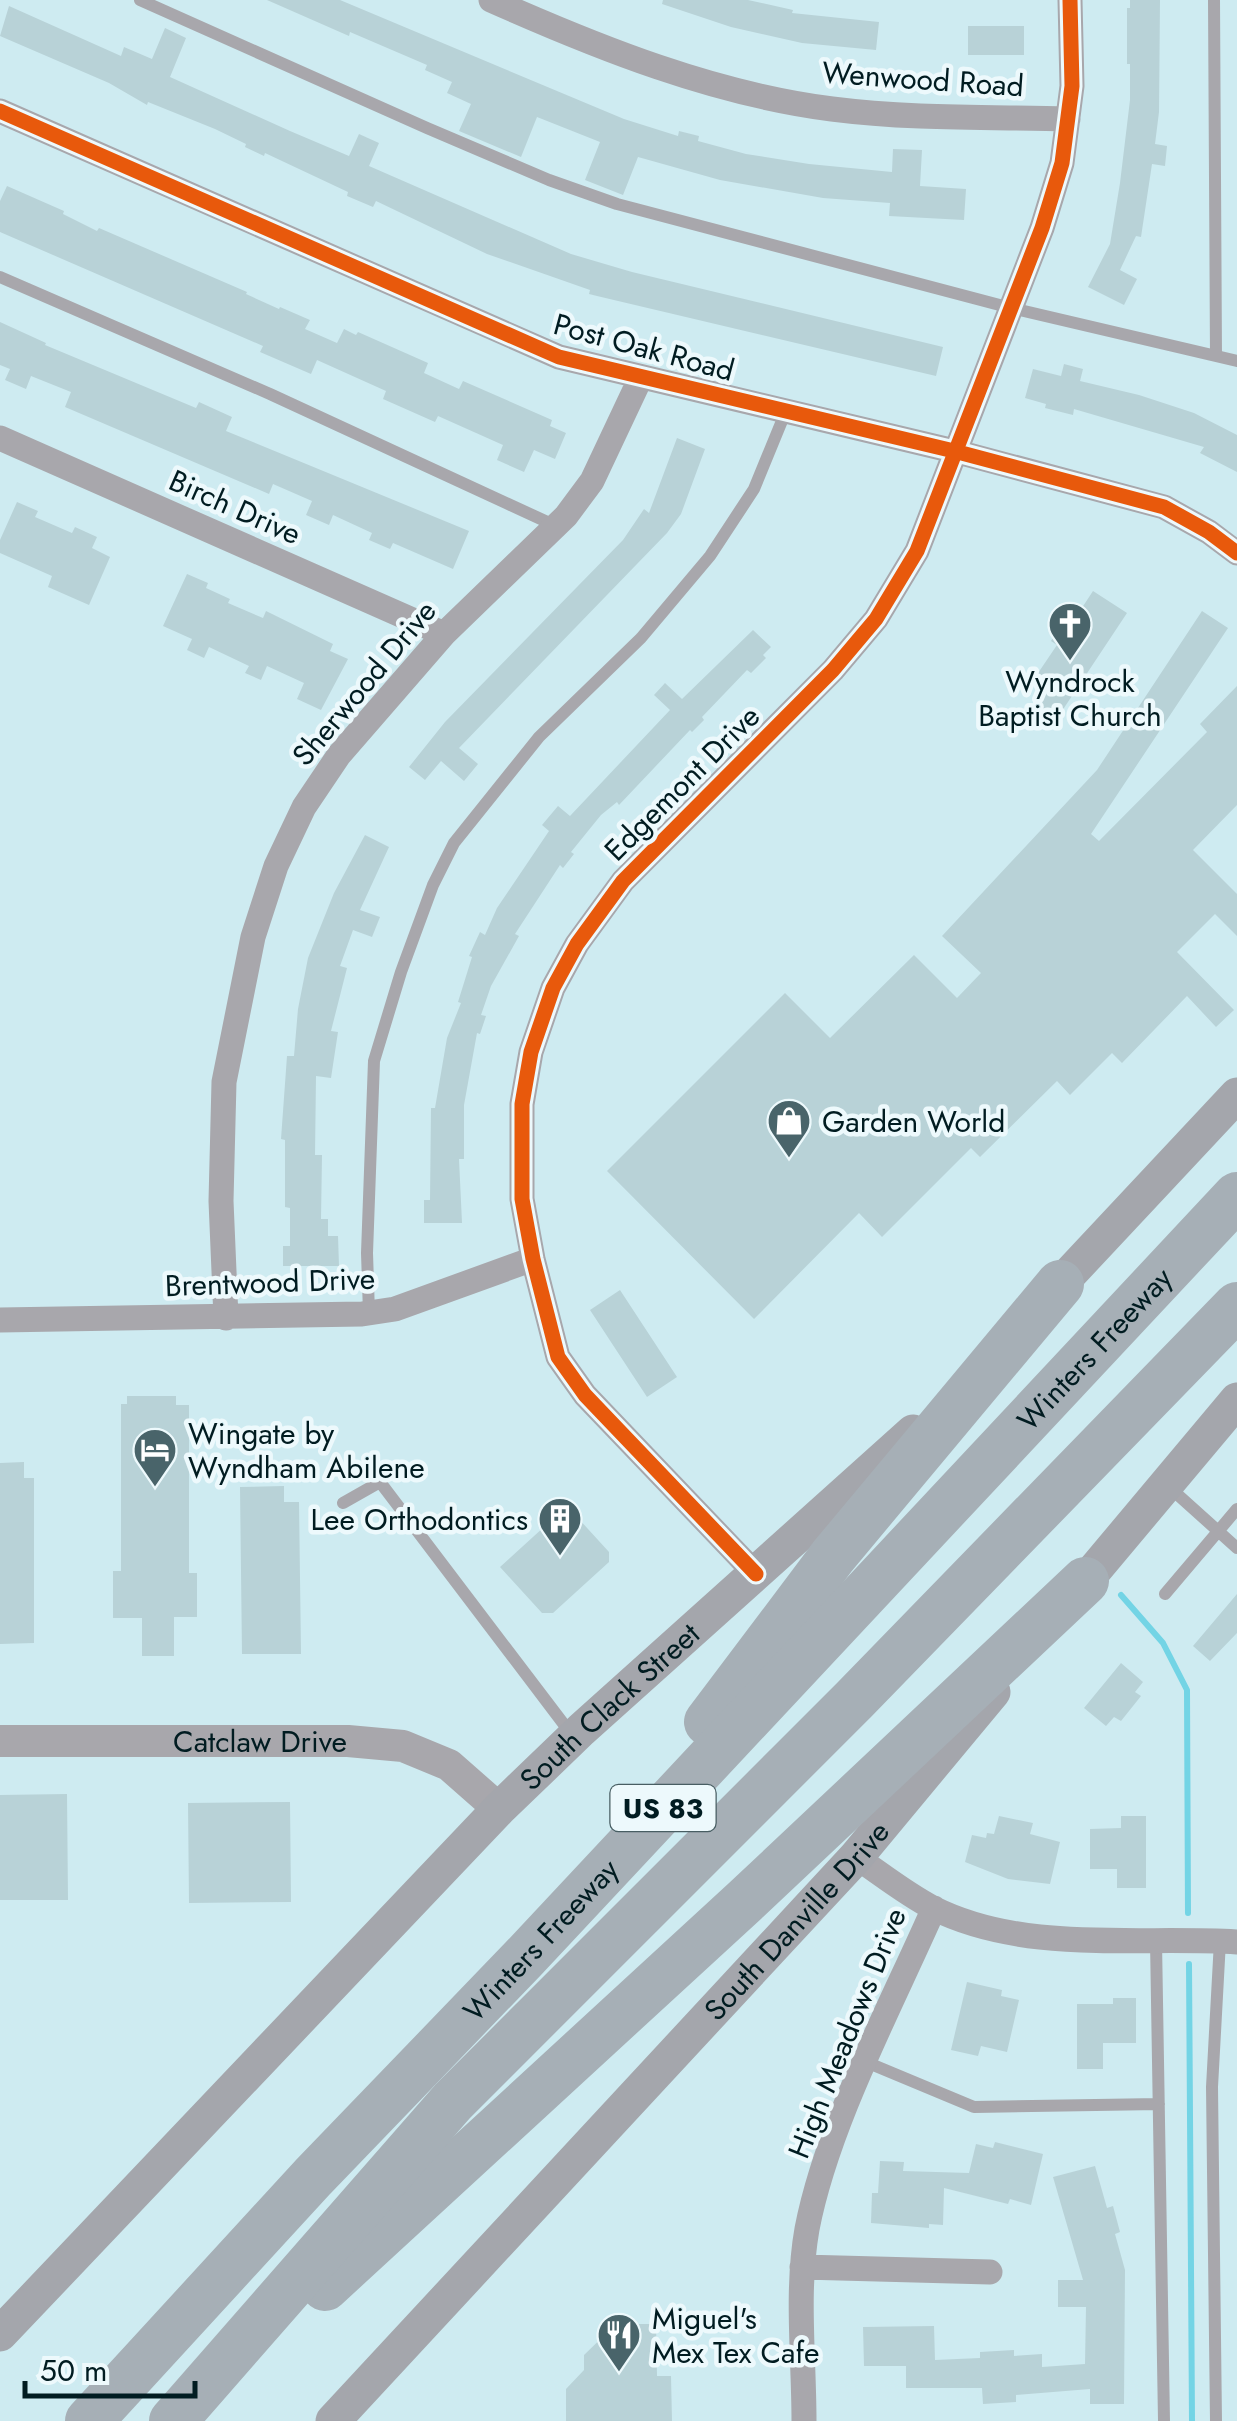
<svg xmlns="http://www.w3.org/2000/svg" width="1237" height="2421" font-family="Jost,sans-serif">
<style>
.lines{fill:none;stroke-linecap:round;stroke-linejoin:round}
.stream{stroke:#73d4e5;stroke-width:6}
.building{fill:#b8d2d7}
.service{stroke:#a8a7ac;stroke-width:12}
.minor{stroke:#a8a7ac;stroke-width:25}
.tertiary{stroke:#a8a7ac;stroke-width:32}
.secondary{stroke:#a4a6ac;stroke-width:35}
.motorway{stroke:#a6afb6;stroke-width:48}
.cycleway-casing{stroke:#edf9fc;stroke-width:21}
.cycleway{stroke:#e8590c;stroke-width:15}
.labels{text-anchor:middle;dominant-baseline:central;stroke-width:9;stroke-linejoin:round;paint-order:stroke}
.shield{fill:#edf9fc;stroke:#485e63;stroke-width:2.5}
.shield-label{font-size:28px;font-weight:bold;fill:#011c21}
.street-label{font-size:30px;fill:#011c21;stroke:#edf9fc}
.poi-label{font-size:30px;fill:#011c21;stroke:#edf9fc;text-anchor:start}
</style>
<rect width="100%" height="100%" fill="#ceebf1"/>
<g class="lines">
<!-- stream -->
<path class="stream" d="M1121,1595L1163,1643L1187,1690L1188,1913
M1189,1964L1192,2421"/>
</g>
<!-- building -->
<path class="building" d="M267,0H340L624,119L678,136L679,131L699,136L698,141L746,154L809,164L892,172L893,149L922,150L920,186L966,189L964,220L889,216L890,203L823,198L720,180L638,157L623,195L585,180L600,142L537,117L521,157L459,131L471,104L447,93L452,82L425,70L427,65L350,32L349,36Z
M663,0H748L793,10L792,13L879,22L876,50L802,43L731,27L662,4Z
M1130,0H1160L1159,112L1155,144L1167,146L1165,166L1152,164L1141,237L1136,236L1120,270L1137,279L1124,305L1088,287L1110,244L1120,183L1130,100V64H1127V8H1130Z
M9,6L121,56L124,47L152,59L165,28L186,38L170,77L290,131L349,156L359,134L379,143L369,166L571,254L632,272L943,347L936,376L597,296L589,294L590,290L487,254L376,201L373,207L347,196L348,192L265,153L264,156L245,147L246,144L215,129L148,102L147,105L109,83L0,36Z
M968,26H1024V55H968Z
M7,186L64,211L63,214L97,231L99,228L247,292L246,294L279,309L280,307L310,320L305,329L337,343L344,329L356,335L358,332L428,363L424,373L459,389L463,381L552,420L550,426L566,433L555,459L534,450L524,472L497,460L503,445L438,416L435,422L383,399L386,391L317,360L311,374L260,352L263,346L0,232V201Z
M0,322L46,343L45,345L196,408L199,402L232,417L226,431L469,531L453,569L393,543L390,549L369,540L372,533L333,515L329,525L306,515L312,501L273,484L269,494L65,407L71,392L31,376L26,389L5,380L10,369L0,365Z
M1064,364L1083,369L1080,381L1139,395L1194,413L1237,435V472L1200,453L1204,447L1074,409L1073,415L1045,408L1046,404L1025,398L1033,369L1061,376Z
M677,438L705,449L681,514L667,533L459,748L478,764L464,781L441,761L425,780L409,767L445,722L623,540L644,509L649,513Z
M17,502L38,511L35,517L72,533L75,527L97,537L92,548L110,557L89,605L48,587L52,576L0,553V540Z
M187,574L208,583L206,588L230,599L228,603L263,618L266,611L333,644L330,651L348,659L321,710L297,699L304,683L267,666L261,680L245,673L249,666L209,647L204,658L187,650L192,639L163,626Z
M1093,591L1127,613L1056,720L1035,706L1047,688L1034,679L1057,645L1051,641L1067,616L1074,620Z
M1202,611L1228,628L1091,834L1099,841L1207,732L1200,724L1237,686V805L1193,850L1237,894V936L1215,914L1177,952L1234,1010L1216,1027L1187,996L1122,1063L1112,1053L1070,1095L1057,1081L980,1157L971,1148L882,1237L859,1213L754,1319L607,1171L785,993L830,1038L914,955L957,998L981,973L942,936L1097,770Z
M753,630L771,647L763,655L766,658L751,673L747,670L702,717L704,720L692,732L690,730L619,805L617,802L601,815L571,852L574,854L563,868L560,865L515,934L519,936L491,986L481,1015L486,1016L480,1034L477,1033L464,1105V1159H459L462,1223H424V1200H430L431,1108H435L447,1038L461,1003L458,1002L472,957L469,956L480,932L485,935L497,908L549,831L542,825L558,806L570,816L670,710L654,695L665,683L682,699Z
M365,835L389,847L360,910L380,917L372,937L353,930L340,966L347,968L331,1031L338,1032L331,1078L316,1076L315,1155H322L321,1219H328V1236H338L339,1266H283V1246H290V1208L285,1207V1140L281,1139L287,1056H294L298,1009L308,958L334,893Z
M620,1290L677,1377L647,1397L590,1310Z
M127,1396H176V1405H189V1573H197V1617H174V1656H142V1618H113V1571H121V1404H127Z
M24,1462V1478H34V1643L0,1644V1463Z
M284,1486V1502H299L301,1654H242L240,1487Z
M567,1506L609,1552V1562L553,1613H542L500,1567Z
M1237,1594V1633L1210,1661L1193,1646Z
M1121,1663L1143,1682L1135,1692L1141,1696L1121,1721L1114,1717L1106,1726L1084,1708Z
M67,1794L68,1900H0V1795Z
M290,1802L291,1902L189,1903L188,1803Z
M999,1816L1033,1823L1030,1834L1060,1842L1050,1884L1008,1879L965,1862L972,1835L986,1838L987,1833L994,1834Z
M1121,1816H1146V1888H1117V1869H1090V1829L1121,1828Z
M967,1982L1002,1990L1001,1996L1019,2000L1007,2052L981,2046L978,2056L951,2050Z
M1113,1998H1136V2043H1103V2069H1077V2004H1113Z
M995,2142L1043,2154L1031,2205L1010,2199L1008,2204L944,2188L943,2225L929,2224V2228L871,2223L872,2193H878L880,2161L904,2162L903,2171L969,2173L976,2144L993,2148Z
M1095,2166L1107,2208L1113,2206L1120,2232L1115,2234L1125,2270L1124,2404H1090V2389L1016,2395V2402L983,2404L982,2388H906V2366H864L863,2327L934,2326L935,2360L980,2358V2352L1014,2350V2356L1042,2354V2367L1085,2364L1086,2307H1058V2280H1083L1053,2177Z
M616,2324H656L657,2376H671L672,2421H566V2389L584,2370V2355Z"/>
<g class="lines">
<!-- service -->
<path class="service" d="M140,0L427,128L549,180L617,204L1011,308L1237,361
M1214,0L1216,356
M0,277L270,394L556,526
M369,1313L367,1253L374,1061L401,972L433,885L454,843L539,737L641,638L710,556L754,489L786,411
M1168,1486L1237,1548
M343,1503L380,1482L572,1735
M1165,1594L1237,1509
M1156,1941L1164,2421
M866,2062L974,2107L1159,2104
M1216,2421L1212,2087L1220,1941"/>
<!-- minor -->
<path class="minor" d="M491,0C599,48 714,94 832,109C910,119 990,117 1068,119
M0,111L559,357L954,451L1164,507L1209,532L1237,553
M0,438L444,634
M226,1318L221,1201L224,1082L253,937L276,866L304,807L339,755L444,634L566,516L592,481L641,377
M0,1320L362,1314L395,1309L533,1259
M756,1574L585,1395L558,1357L533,1259L522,1199V1104L531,1052L553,988L577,944L623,881L833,670L876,619L917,551L1042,228L1062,163L1072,86L1070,0
M856,1857C881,1874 906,1894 933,1908C1025,1954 1138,1936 1237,1942
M802,2267L990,2272
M804,2421C804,2358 796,2291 807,2229C827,2125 891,2006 934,1908"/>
<!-- tertiary -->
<path class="tertiary" id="s1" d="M0,1741H348L403,1746L449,1765L499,1809"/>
<!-- secondary -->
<g class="secondary">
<path d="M1045,1300L1237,1095"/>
<path d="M1071,1598L1237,1400"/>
<path id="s2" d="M0,2334L499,1809L581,1730L913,1432"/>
<path id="s3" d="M333,2421L856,1857L993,1692"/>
</g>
<!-- motorway -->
<g class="motorway">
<path d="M708,1722L833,1556L1060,1284"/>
<path d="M325,2287L745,1901L1085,1581"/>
<path id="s4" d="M89,2421L313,2177L523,1959L1237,1196"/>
<path d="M173,2421L453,2101L854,1700L1237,1306"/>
</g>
<defs>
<path id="cycleway" d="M0,111L559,357L954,451L1164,507L1209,532L1237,553
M756,1574L585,1395L558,1357L533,1259L522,1199V1104L531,1052L553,988L577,944L623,881L833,670L876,619L917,551L1042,228L1062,163L1072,86L1070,0"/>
</defs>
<!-- cycleway casing -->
<use href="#cycleway" class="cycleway-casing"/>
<!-- cycleway -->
<use href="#cycleway" class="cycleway"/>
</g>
<!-- icons -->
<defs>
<symbol id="church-pin" viewBox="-11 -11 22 30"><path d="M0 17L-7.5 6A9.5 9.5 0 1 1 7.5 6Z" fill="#49646a" stroke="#edf9fc"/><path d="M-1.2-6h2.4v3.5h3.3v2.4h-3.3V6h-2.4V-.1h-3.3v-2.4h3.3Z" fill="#fff"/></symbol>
<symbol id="shop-pin" viewBox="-11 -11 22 30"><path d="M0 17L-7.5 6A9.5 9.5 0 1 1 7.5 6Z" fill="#49646a" stroke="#edf9fc"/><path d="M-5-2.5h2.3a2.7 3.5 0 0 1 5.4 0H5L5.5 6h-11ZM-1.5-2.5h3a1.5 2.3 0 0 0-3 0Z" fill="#fff"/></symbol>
<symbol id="hotel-pin" viewBox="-11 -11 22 30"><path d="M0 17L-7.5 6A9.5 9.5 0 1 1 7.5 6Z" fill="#49646a" stroke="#edf9fc"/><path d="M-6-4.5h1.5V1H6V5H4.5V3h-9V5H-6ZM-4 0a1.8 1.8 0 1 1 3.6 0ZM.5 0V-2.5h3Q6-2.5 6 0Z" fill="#fff"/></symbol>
<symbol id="building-pin" viewBox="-11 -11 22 30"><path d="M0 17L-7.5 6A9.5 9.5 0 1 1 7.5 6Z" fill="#49646a" stroke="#edf9fc"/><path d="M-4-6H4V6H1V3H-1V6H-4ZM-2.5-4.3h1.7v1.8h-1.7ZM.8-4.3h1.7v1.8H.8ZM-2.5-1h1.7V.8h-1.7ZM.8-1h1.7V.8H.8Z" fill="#fff"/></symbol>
<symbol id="restaurant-pin" viewBox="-11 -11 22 30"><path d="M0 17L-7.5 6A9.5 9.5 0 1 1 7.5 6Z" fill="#49646a" stroke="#edf9fc"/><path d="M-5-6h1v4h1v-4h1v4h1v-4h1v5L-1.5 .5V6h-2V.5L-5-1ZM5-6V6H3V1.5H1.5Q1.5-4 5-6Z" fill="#fff"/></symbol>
</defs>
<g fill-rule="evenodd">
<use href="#church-pin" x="1045" y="599" width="50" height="68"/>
<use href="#shop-pin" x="764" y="1096" width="50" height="68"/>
<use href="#hotel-pin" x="130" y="1425" width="50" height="68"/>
<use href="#building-pin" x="535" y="1494" width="50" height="68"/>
<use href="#restaurant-pin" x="594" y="2310" width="50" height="68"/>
</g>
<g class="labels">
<!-- shield labels -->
<rect class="shield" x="610.5" y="1785" width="105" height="46" rx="8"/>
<g class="shield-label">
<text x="663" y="1808">US 83</text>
</g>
<!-- street labels -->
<g class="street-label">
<text transform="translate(923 79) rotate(4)">Wenwood Road</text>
<text transform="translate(644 347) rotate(15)">Post Oak Road</text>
<text transform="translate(235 507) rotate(24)">Birch Drive</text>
<text transform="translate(364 683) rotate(-50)">Sherwood Drive</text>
<text transform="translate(682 783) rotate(-45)">Edgemont Drive</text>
<text transform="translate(270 1282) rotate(-2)">Brentwood Drive</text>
<text stroke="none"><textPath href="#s4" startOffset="1470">Winters Freeway</textPath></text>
<text stroke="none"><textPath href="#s2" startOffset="875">South Clack Street</textPath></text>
<text stroke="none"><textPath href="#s1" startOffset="260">Catclaw Drive</textPath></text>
<text stroke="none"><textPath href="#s3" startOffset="682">South Danville Drive</textPath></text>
<text stroke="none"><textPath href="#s4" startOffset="660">Winters Freeway</textPath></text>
<text transform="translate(847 2033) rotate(-68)">High Meadows Drive</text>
</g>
<!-- poi labels -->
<g class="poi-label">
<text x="1070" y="681" text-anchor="middle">Wyndrock<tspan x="1070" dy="34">Baptist Church</tspan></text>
<text x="822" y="1121">Garden World</text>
<text x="188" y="1433">Wingate by<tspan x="188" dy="34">Wyndham Abilene</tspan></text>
<text x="528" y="1519" text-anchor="end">Lee Orthodontics</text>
<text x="652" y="2318">Miguel's<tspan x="652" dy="34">Mex Tex Cafe</tspan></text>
</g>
</g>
<!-- scale -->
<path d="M25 2381v15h170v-15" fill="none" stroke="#011c21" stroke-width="5"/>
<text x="40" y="2381" font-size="30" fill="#011c21" stroke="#edf9fc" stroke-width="8" paint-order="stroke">50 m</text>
</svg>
